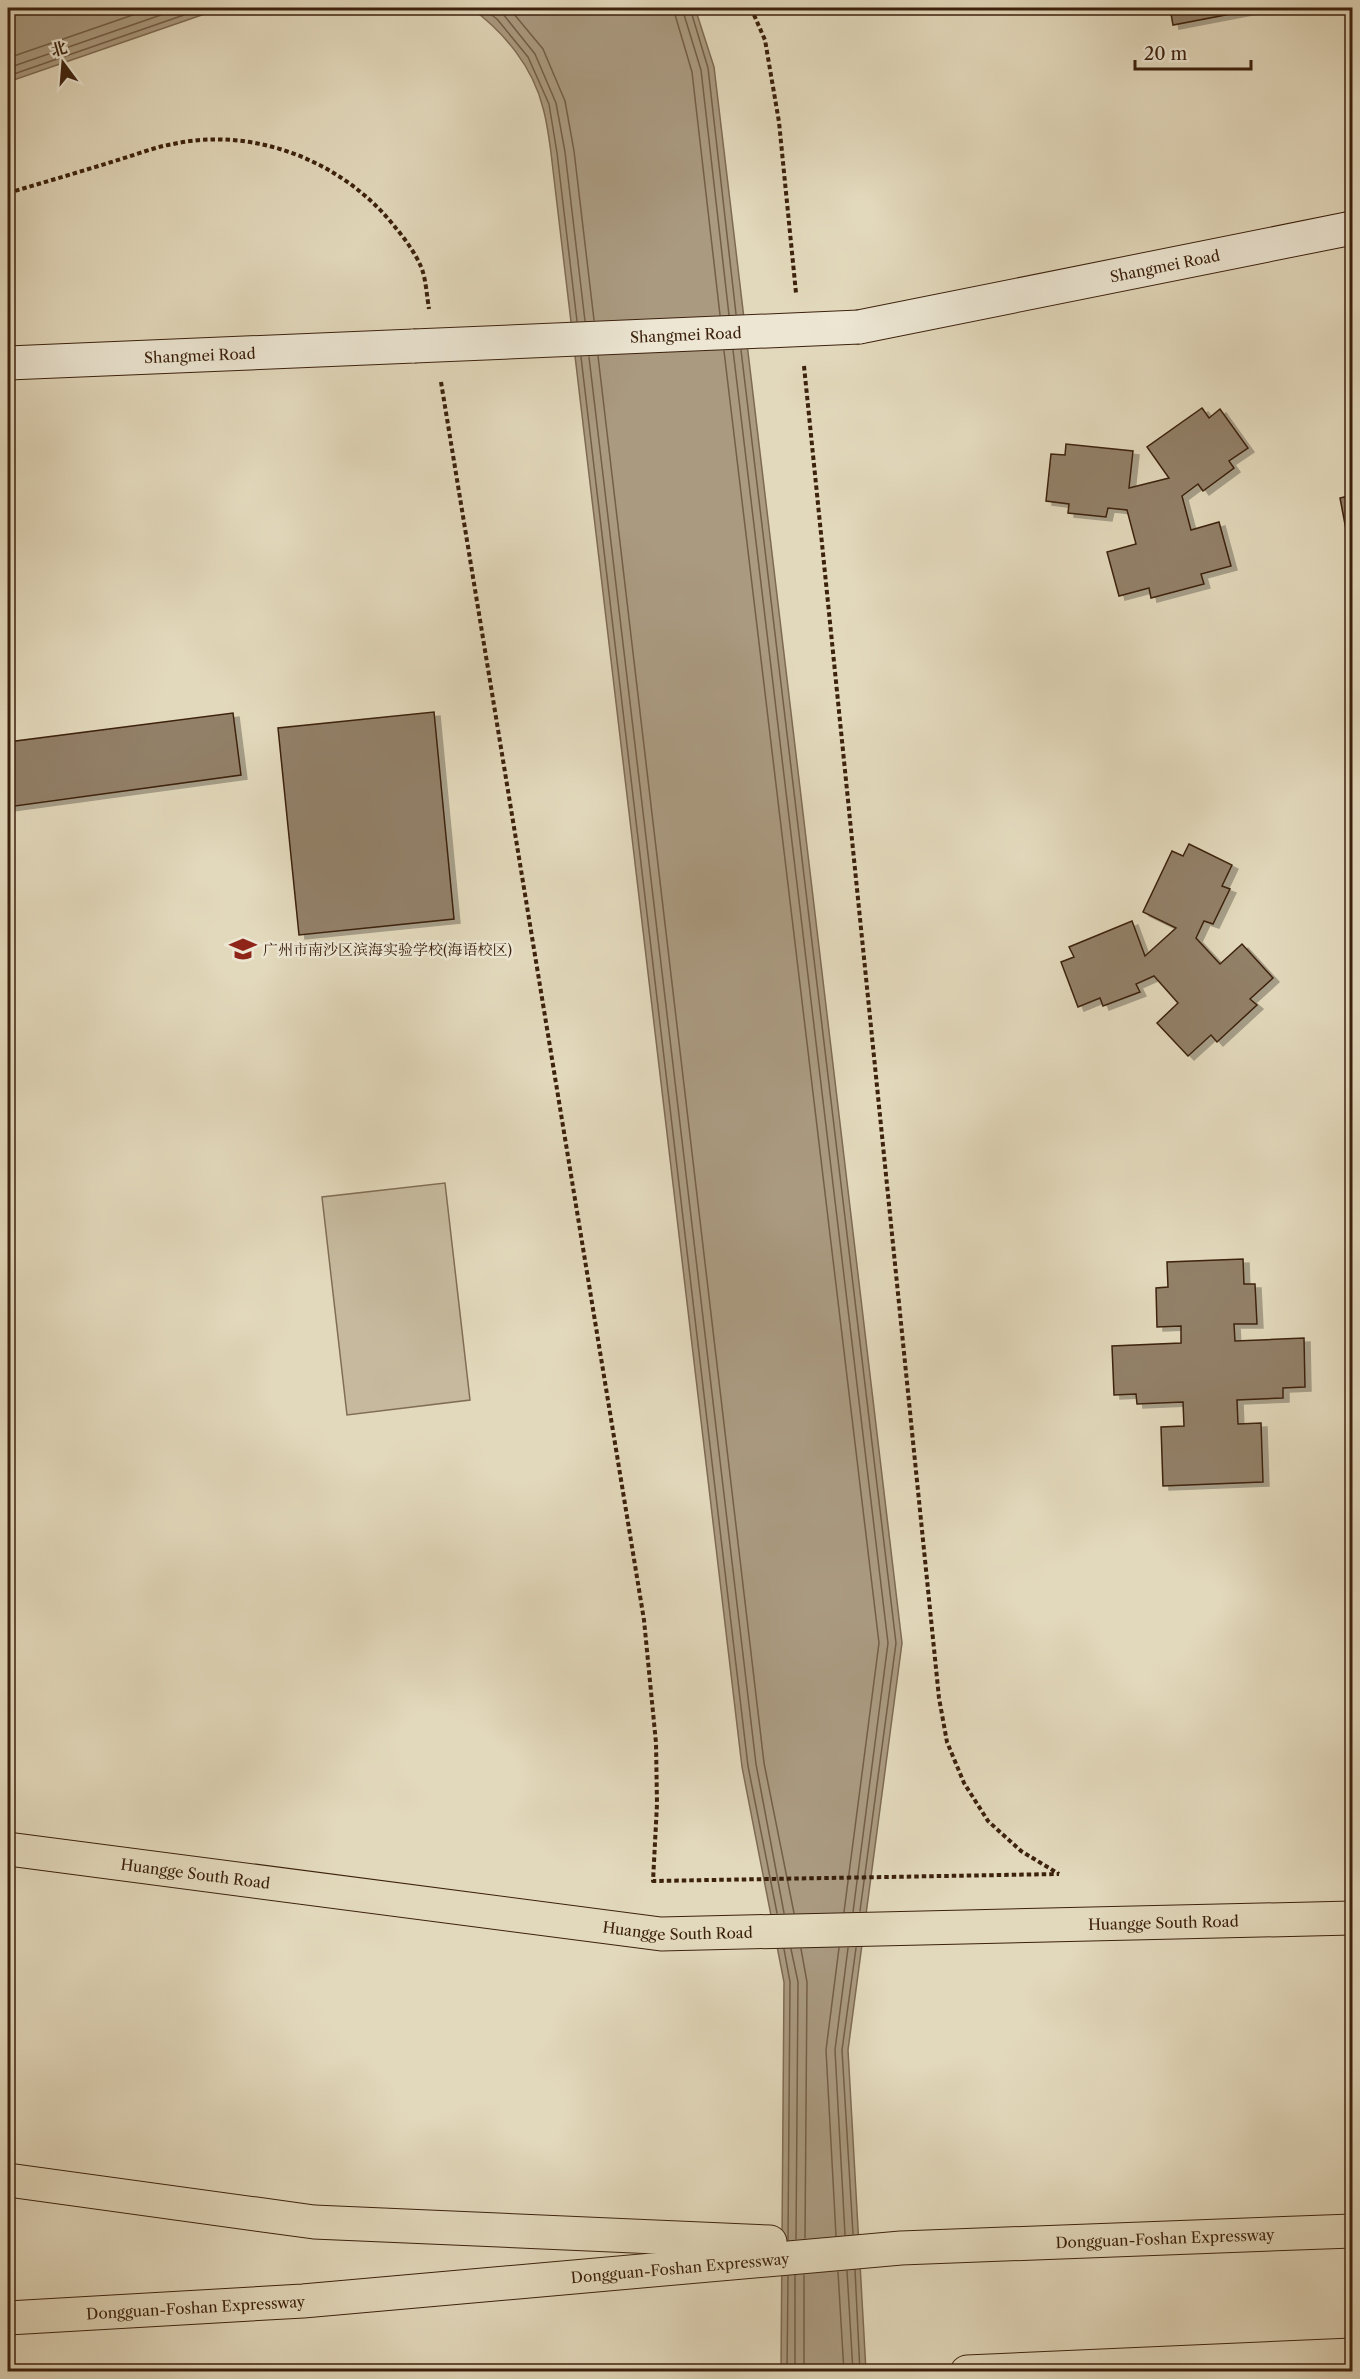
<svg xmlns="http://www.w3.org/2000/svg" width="1360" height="2379" font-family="'Libre Caslon Text','Noto Serif SC',serif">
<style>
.green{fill:#c6b99d;stroke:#816d55;stroke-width:1.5}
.water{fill:#aa9a80;stroke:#7e6a52;stroke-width:1.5}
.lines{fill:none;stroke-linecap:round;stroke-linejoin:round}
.shore{stroke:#735e46;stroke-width:1.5}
.building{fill:#928067;stroke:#3c210d;stroke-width:1.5;filter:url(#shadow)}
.secondary-casing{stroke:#3c210d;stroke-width:35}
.primary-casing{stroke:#3c210d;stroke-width:35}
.highway-casing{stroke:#3c210d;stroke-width:35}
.path{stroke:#3c210d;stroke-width:4;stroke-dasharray:4.5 3;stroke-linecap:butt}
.secondary{stroke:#ece6d3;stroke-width:33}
.primary{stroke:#e2d8bb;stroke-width:33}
.highway{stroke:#e2d8bb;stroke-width:33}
.secondary-bridge-casing{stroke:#3c210d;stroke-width:35;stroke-linecap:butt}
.secondary-bridge{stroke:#ece6d3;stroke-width:33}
.labels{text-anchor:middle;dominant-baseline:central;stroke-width:5;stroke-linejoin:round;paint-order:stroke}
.street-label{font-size:15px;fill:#3c210d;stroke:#ece6d3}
.poi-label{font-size:15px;fill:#3c210d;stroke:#ece6d3;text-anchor:start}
</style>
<defs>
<filter id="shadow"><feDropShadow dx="6" dy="4" stdDeviation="0" flood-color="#0004"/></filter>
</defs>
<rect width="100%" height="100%" fill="#e2d8bb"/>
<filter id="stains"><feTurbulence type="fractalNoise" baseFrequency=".00333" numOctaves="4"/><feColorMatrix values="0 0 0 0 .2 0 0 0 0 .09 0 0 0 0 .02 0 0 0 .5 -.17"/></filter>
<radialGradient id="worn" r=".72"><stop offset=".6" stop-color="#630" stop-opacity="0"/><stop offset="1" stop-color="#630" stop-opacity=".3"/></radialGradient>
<!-- green -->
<path class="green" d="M445,1183L470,1400L347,1415L322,1197Z"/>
<!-- water -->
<path class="water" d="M8,8H222L8,82Z
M471,8H695L714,67L902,1643L848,2050L866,2371H781L784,1982L742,1767L551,153C549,138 547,122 543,108C533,67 504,32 471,8Z"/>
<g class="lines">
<!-- shore -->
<path class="shore" d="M482,8L497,19L528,57L549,104L557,153L577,321
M494,8L503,14L535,54L556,103L565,152L585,321
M509,8L543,49L565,101L574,151L594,320
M673,8L692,72L720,315
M682,8L701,70L729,315
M690,8L708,68L736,314
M8,58L153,8
M8,68L181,8
M8,76L204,8
M733,350L888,1643L853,1912
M741,350L896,1643L860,1911
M724,351L879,1643L844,1912
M598,356L764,1763L794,1913
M581,357L748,1766L777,1913
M589,357L756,1764L784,1913
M784,1949L790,1982L788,2240
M791,1949L798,1982L796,2239
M801,1949L807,1982L805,2238
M853,2234L842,2050L856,1948
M845,2235L835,2050L848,1948
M836,2236L826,2050L839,1948
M855,2270L860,2372
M847,2271L853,2372
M838,2272L844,2372
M787,2372L788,2276
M795,2372V2275
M804,2372V2275"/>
</g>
<!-- building -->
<path class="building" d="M1170,8H1262L1173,25Z
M1202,408L1209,418L1220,409L1248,448L1229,461L1234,468L1203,491L1198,484L1182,496L1191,530L1219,522L1231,566L1201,574L1204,584L1151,598L1149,588L1119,596L1107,552L1136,544L1127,510L1108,508L1106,517L1068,513L1069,504L1046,501L1051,454L1065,455L1066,444L1133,451L1129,488L1169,478L1147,447Z
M1352,495V561L1340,498Z
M434,712L454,919L299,935L278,728Z
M233,713L241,775L8,807V742Z
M1189,844L1232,865L1222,886L1230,889L1213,924L1204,921L1196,938L1220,964L1242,944L1273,978L1250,999L1257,1005L1217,1042L1211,1035L1188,1056L1157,1023L1178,1003L1154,976L1136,984L1140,992L1103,1006L1100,998L1078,1007L1061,962L1074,957L1069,947L1132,921L1145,956L1176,928L1143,912L1172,851L1183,856Z
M1243,1259L1244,1284H1255L1257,1324H1234L1235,1341L1304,1338L1305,1387L1283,1388V1398L1237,1400L1238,1424L1261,1423L1263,1482L1163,1486L1161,1427L1184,1426L1183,1402L1137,1404L1136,1394L1114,1395L1112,1346L1181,1343V1326L1157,1327L1156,1288L1168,1287L1167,1262Z"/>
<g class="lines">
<defs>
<g id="secondary">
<path id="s1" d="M859,327L1352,228"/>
<path id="s2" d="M8,363L414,346"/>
</g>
<g id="primary">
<path id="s3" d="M8,1849L661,1934L1352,1918"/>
</g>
<g id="highway">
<path d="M8,2180L314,2222L770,2242"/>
<path id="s4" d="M8,2318L303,2301L901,2248L1352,2231"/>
<path d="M967,2372L1352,2355"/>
</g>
</defs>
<!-- secondary casing -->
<use href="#secondary" class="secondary-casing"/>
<!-- primary casing -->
<use href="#primary" class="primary-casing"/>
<!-- highway casing -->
<use href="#highway" class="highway-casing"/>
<!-- path -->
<path class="path" d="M751,8L765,40L779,122L796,293
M8,193C45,182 83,171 121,159C138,154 155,147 173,144C255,126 344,162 395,227C405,239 416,254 422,269C426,281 427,297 429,309
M804,366L939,1698L947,1742L964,1783L988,1821L1021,1851L1059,1874
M441,382L644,1620L656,1743L657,1804L653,1881L1059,1874"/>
<!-- secondary -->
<use href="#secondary" class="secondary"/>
<!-- primary -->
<use href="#primary" class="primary"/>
<!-- highway -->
<use href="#highway" class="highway"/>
<defs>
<g id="secondary-bridge">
<path id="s5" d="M414,346L859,327"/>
</g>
</defs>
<!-- secondary-bridge casing -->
<use href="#secondary-bridge" class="secondary-bridge-casing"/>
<!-- secondary-bridge -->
<use href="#secondary-bridge" class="secondary-bridge"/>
</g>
<!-- icons -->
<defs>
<symbol id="school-bare" viewBox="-9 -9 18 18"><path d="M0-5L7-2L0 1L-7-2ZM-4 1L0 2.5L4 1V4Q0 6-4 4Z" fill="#8f2418" stroke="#ece6d3" stroke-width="2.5" paint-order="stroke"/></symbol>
</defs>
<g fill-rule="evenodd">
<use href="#school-bare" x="224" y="930" width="38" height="38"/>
</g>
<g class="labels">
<!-- street labels -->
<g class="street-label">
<text stroke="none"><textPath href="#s1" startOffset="312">Shangmei Road</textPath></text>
<text stroke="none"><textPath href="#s5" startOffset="272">Shangmei Road</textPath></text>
<text stroke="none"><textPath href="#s2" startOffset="192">Shangmei Road</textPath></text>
<text stroke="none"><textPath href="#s3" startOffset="189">Huangge South Road</textPath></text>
<text stroke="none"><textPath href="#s3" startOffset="1161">Huangge South Road</textPath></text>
<text stroke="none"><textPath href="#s3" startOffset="675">Huangge South Road</textPath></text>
<text stroke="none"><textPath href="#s4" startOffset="1160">Dongguan-Foshan Expressway</textPath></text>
<text stroke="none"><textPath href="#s4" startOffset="674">Dongguan-Foshan Expressway</textPath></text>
<text stroke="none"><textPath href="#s4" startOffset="188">Dongguan-Foshan Expressway</textPath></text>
</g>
<!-- poi labels -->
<g class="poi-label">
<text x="263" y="949">广州市南沙区滨海实验学校(海语校区)</text>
</g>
</g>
<!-- margin -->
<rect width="1360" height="2379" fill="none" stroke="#e2d8bb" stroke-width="30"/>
<rect x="9" y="9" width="1342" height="2361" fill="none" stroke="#3c210d" stroke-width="3"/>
<rect x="15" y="15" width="1330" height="2349" fill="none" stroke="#3c210d" stroke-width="1.5"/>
<!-- north arrow -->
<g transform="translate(63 63) rotate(344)" stroke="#ece6d3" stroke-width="4.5" paint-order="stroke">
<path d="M0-4.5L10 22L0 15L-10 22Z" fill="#3c210d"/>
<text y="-9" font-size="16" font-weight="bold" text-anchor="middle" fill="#3c210d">北</text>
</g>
<!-- scale -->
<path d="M1135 60v9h116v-9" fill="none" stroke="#3c210d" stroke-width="3"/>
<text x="1144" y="60" font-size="18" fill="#3c210d" stroke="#ece6d3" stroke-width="4.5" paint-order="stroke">20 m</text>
<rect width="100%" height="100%" filter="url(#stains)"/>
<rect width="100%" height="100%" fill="url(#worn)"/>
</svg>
